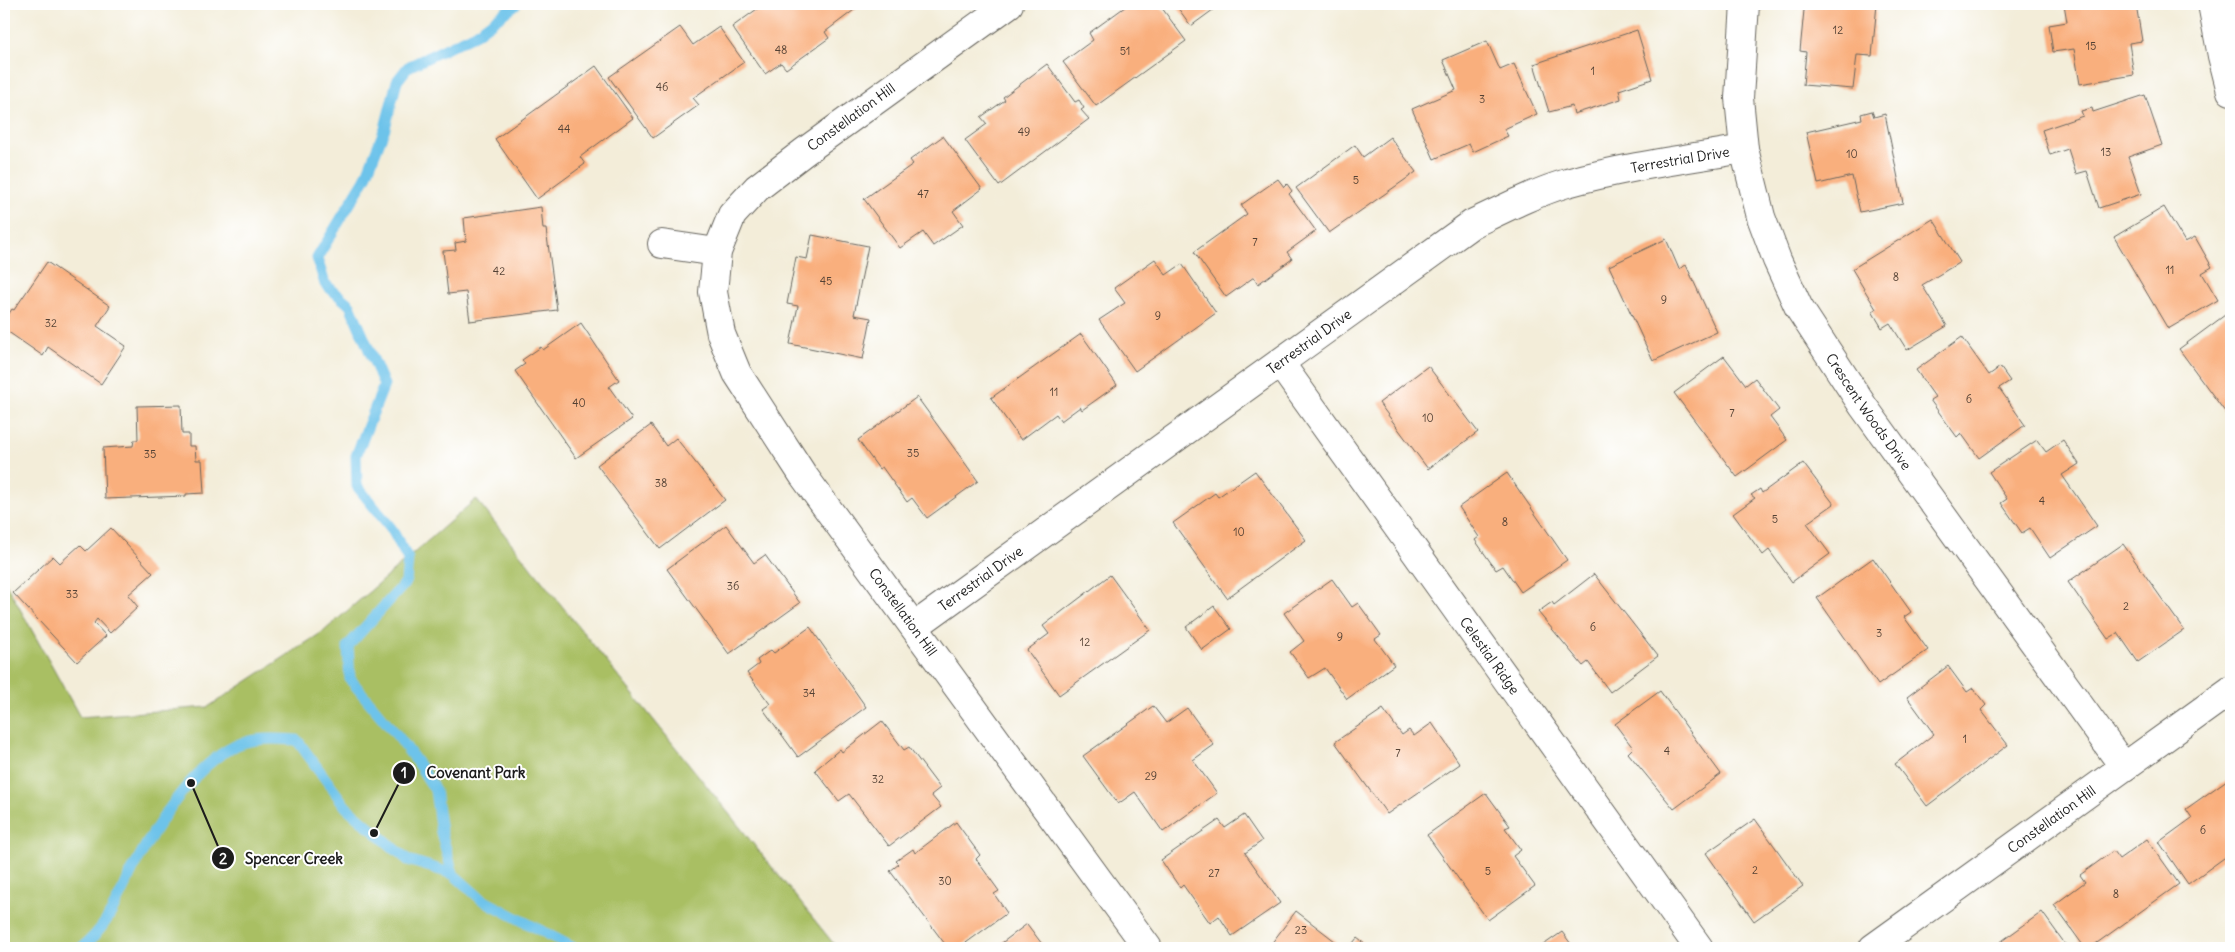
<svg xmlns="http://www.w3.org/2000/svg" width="2235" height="952" font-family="Delius,sans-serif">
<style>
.green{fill:#a9bf64;stroke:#626e40}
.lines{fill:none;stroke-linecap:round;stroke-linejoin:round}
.stream{stroke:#6dc3ea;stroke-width:11}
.building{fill:#f9af7d}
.street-casing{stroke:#67655e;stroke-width:30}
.street{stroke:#fff;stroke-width:28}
.labels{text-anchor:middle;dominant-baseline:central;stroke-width:4;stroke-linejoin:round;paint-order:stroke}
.number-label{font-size:11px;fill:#534134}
.street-label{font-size:14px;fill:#1c1c1c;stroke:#fff}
.leader{fill:none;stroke:#1c1c1c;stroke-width:2}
.callout-dot{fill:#1c1c1c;stroke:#fff;stroke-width:2}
.mark-label{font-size:15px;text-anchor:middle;font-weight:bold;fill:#fff}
.callout-label{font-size:15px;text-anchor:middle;font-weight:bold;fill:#1c1c1c;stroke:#fff;stroke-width:4;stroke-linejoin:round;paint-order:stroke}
</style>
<rect width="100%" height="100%" fill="#fff"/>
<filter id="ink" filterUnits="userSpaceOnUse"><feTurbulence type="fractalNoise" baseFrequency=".02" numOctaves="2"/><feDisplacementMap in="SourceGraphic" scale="10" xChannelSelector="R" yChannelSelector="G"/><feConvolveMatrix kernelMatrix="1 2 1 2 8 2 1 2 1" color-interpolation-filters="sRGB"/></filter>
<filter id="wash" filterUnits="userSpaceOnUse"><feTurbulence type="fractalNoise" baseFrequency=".0096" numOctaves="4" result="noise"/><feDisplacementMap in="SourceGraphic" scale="20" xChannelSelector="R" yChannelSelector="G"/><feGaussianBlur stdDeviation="1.12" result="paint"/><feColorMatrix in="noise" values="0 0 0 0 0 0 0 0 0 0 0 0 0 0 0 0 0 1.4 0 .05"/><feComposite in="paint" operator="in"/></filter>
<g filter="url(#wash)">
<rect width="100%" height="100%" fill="#f3edd9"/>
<!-- green -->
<path class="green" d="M476,499L837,948H4V580L80,717L208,707L324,631Z"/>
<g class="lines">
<!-- stream -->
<path class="stream" d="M453,874L441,832L435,790L421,768L400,739L350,679L348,646L406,582L408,559L391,528L357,486L356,456L384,385L350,305L325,284L317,258L365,179L385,128L397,81L408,67L476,34L516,4
M81,948C108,927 118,899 133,869C154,828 193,765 237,745C255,737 278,739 297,740L346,807L408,860L453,874L481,899L574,948"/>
</g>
<g id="blocks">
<!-- building -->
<path class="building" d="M764,4H856L858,7L825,32L829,38L786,69L781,63L765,74L732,27Z
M1129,4H1159L1186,41L1096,106L1063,62L1093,40L1089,33Z
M1175,4H1221L1191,26Z
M1808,4H1877L1872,56L1857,55L1853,89L1803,85L1806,52L1800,51L1804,10L1808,9Z
M2064,4H2136L2142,41L2129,43L2134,75L2080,84L2074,49L2053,52L2049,25L2067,22Z
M680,27L693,45L719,27L744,62L693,98L699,105L653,138L609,77Z
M1637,30L1652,79L1619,90L1621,99L1574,114L1572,106L1549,112L1534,64Z
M1487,41L1500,70L1514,64L1537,114L1504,129L1508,136L1473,152L1469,144L1434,159L1412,109L1456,90L1443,60Z
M1047,64L1075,102L1079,100L1084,108L1081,110L1089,119L999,186L965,140L987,124L981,117L1005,100L1003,97Z
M596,66L633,118L580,157L585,164L537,199L495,139Z
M2145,95L2162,145L2128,157L2141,194L2099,208L2087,171L2076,174L2068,149L2050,155L2042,130L2083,116L2081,111L2092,108L2093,112Z
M1872,111L1874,117L1885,114L1903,203L1860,212L1852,176L1818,184L1806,132L1862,119L1861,114Z
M943,136L982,189L953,211L963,225L933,246L923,232L900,248L864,199L913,164L910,160Z
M1390,137L1416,172L1329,233L1296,188L1355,145L1363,157Z
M1278,179L1284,187L1287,184L1292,191L1289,194L1316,231L1287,252L1292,259L1258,284L1254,277L1226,297L1194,252L1247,214L1241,205Z
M541,207L543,229H546L557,310L470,321L466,292L448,294L443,251L456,250L455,243L466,241L464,218Z
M2164,207L2185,242L2195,237L2212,267L2202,273L2218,300L2168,329L2114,237Z
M1933,219L1960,262L1922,285L1947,326L1907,350L1890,323L1882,328L1872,311L1876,309L1852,269Z
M812,235L868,246L854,315L871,318L863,359L790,344L798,306L787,304L796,257L807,259Z
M1666,239L1679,269L1686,265L1717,332L1653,361L1609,266Z
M1155,259L1166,275L1182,264L1216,313L1135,371L1099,320L1125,303L1114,288Z
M47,262L110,306L97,326L126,346L101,384L48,347L43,356L4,329V321L12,309L14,310Z
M2225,315L2231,323V420L2179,349Z
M581,323L619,380L609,387L632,419L576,458L515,371L525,364L522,360L541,347L543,350Z
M1081,334L1117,385L1082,410L1080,407L1061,421L1056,414L1021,440L991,398Z
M1962,337L1989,375L2000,367L2010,381L1999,388L2025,425L1979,458L1961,433L1957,437L1930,400L1935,397L1916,370Z
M1724,356L1746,385L1755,378L1779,410L1770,417L1787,440L1737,477L1674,393Z
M1428,366L1478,432L1428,469L1379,403Z
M917,397L978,481L927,518L912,498L907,502L882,467L879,469L858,440Z
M181,405L182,434H189V446H195L196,460H202L204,493L186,494V496L105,499L103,448L133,446L134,440H138L137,406Z
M651,425L666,446L676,438L725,500L660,549L597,465Z
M2037,440L2046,452L2063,440L2079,464L2062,475L2097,526L2050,558L2030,528L2022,533L2001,503L2007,499L1989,472Z
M1803,463L1834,504L1807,523L1830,554L1792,582L1769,550L1763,555L1733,514L1755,498L1751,495L1760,489L1762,493Z
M1255,471L1306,540L1227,598L1173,523L1215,493L1218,497Z
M1507,473L1567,560L1521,592L1503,566L1496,570L1475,540L1479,537L1459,507Z
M726,525L754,563L765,555L800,603L729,654L667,569Z
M111,528L153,573L128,595L138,607L110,633L97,619L94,623L106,636L77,662L13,593L53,556L60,563L80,545L86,551Z
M2123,544L2184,630L2138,662L2118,633L2108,639L2068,582Z
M1873,558L1911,612L1904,617L1928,650L1878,685L1817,598Z
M1594,574L1658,656L1610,692L1588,662L1583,666L1538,612L1552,602L1554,605Z
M1110,575L1150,630L1059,695L1027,650L1049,634L1043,626Z
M1332,579L1352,607L1358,603L1381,635L1375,639L1394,665L1347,699L1325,668L1309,678L1290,652L1304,641L1284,613Z
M1214,606L1231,629L1202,650L1186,627Z
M810,627L866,707L798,757L763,709L770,704L747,673L759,664L757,660L771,650L774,653Z
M1948,666L1967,692L1973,688L1986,705L1981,710L2008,745L1927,806L1895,764L1934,734L1907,697Z
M1660,691L1721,774L1674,809L1628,753L1633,748L1615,724Z
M1153,706L1166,723L1187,708L1214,745L1193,760L1217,793L1163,832L1135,792L1118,804L1083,756Z
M1383,709L1402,735L1409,730L1414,736L1432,723L1460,764L1387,814L1335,742Z
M882,721L904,750L909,747L940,788L931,795L941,807L889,846L849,794L839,801L815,770L840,749L842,752Z
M2231,777V853L2188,884L2159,842L2192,818L2186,809Z
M1486,793L1510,826L1505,828L1521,850L1513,856L1535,886L1488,920L1427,835Z
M1244,815L1262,841L1245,853L1280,903L1232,936L1219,916L1210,923L1183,885L1180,888L1161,860L1219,820L1225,828Z
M1755,819L1803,886L1754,921L1706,853Z
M956,822L980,855L976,859L999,891L994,894L1007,913L959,948H948L890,871L899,864L896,861L913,849L915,853Z
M2147,839L2179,884L2090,948H2085L2054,905L2085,882L2080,875L2113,851L2119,859Z
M1296,911L1344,948H1268Z
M2042,912L2068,948L2072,945L2075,948H1992Z
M1027,924L1045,948H995Z
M1562,932L1574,948H1539Z
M1357,938L1370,948H1349Z"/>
</g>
</g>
<g filter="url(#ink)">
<use href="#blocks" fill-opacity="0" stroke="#67655e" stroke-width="1"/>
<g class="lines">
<defs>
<g id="street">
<path id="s1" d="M1009,4L804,152L757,188L732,215L717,252L713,292L721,334L737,373L803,475L1148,948"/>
<path id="s2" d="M1745,4L1739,98L1744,149L1761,217L1777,260L1799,308L1863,406L2124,767"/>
<path d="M2212,4L2222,56L2231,91"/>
<path d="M662,244L717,252"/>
<path id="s3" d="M1280,363L1699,948"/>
<path id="s4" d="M915,626L1472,224C1503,209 1534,193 1567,183C1625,167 1685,159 1744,149"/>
<path id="s5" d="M1873,948L2231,690"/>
</g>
</defs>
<!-- street casing -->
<use href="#street" class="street-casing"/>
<!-- street -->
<use href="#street" class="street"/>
</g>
</g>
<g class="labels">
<!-- number labels -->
<g class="number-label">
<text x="1838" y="30">12</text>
<text x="2091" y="46">15</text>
<text x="781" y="50">48</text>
<text x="1125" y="51">51</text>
<text x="1593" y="71">1</text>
<text x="662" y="87">46</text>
<text x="1482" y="99">3</text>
<text x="564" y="129">44</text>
<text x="1024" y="132">49</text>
<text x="2106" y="152">13</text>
<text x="1852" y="154">10</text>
<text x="1356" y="180">5</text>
<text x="923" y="194">47</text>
<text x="1255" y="242">7</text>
<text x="2170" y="270">11</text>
<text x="499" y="271">42</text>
<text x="1896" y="277">8</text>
<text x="826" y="281">45</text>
<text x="1664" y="300">9</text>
<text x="1158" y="316">9</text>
<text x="51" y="323">32</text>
<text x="1054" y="392">11</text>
<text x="1969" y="399">6</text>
<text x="579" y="403">40</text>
<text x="1732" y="413">7</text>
<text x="1428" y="418">10</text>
<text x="913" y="453">35</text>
<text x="150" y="454">35</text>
<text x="661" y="483">38</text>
<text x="2042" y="501">4</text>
<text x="1775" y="519">5</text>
<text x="1505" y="522">8</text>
<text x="1239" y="532">10</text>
<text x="733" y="586">36</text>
<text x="72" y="594">33</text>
<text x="2126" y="606">2</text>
<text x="1593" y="627">6</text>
<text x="1879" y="633">3</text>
<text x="1340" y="637">9</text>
<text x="1085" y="642">12</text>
<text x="809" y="693">34</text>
<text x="1965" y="739">1</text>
<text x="1667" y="751">4</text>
<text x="1398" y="753">7</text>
<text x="1151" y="776">29</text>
<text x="878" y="779">32</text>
<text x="2203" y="830">6</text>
<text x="1755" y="870">2</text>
<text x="1488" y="871">5</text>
<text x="1214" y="873">27</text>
<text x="945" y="881">30</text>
<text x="2116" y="894">8</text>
<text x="1301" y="930">23</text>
</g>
<!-- street labels -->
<g class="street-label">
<text transform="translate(851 117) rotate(-36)">Constellation Hill</text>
<text stroke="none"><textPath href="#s4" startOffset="906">Terrestrial Drive</textPath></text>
<text stroke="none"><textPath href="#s4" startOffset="486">Terrestrial Drive</textPath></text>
<text stroke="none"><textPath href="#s2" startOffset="439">Crescent Woods Drive</textPath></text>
<text stroke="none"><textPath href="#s4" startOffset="81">Terrestrial Drive</textPath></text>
<text stroke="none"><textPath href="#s1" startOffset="805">Constellation Hill</textPath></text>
<text stroke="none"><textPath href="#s3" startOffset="360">Celestial Ridge</textPath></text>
<text stroke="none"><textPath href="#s5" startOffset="220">Constellation Hill</textPath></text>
</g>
</g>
<!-- callouts -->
<path class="leader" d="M374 833L404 773M191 783L223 858"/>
<g class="callout-dot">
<circle cx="374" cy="833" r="5"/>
<circle cx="191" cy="783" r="5"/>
<circle cx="404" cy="773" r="12"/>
<circle cx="223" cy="858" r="12"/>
</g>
<g class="mark-label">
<text x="404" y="778">1</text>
<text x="223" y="864">2</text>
</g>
<g class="callout-label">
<text x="476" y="778">Covenant Park</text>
<text x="294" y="864">Spencer Creek</text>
</g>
<!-- margin -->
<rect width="2235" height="952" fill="none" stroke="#fff" stroke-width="20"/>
</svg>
